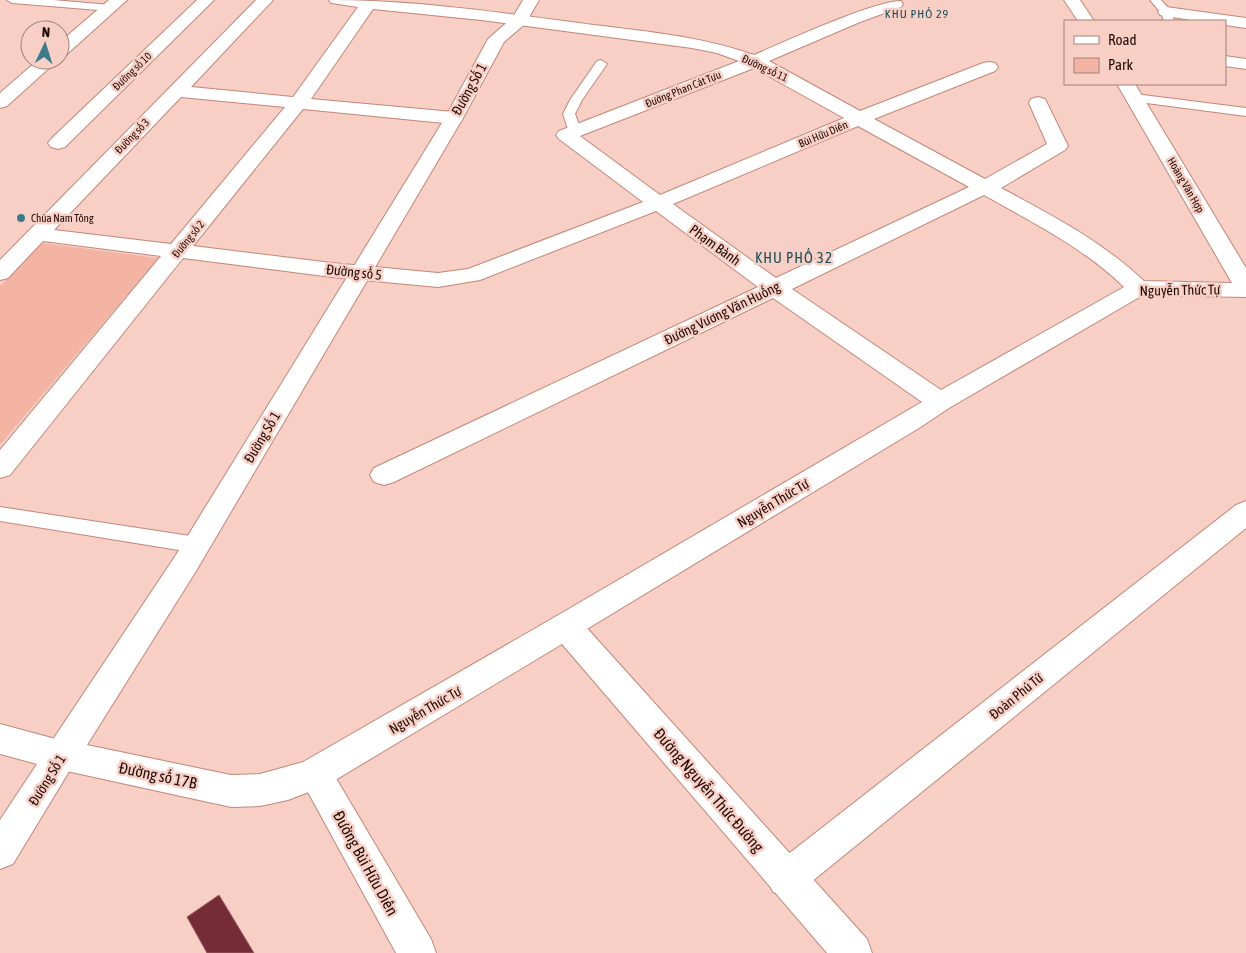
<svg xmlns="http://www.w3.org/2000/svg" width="1246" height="953" font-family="'Asap Condensed',sans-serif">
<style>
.green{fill:#f4b4a4}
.building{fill:#752c37;stroke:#9c5d62}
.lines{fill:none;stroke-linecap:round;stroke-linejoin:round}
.service-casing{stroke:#c38677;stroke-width:2}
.minor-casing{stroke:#c38677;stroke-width:2}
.tertiary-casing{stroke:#c38677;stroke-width:2}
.service{fill:#fff;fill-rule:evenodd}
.minor{fill:#fff;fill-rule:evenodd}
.tertiary{fill:#fff;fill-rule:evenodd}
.poi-dot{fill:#397d8c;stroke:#f7cfc5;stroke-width:2}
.labels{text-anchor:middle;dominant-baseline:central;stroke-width:5;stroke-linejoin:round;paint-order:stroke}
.far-street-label{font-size:11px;fill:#210b07;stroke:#f7cfc5}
.far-poi-label{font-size:11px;fill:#210b07;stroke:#f7cfc5;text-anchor:start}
.far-neighbourhood-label{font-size:12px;letter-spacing:1px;fill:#144d59;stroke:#f7cfc5}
.street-label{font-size:14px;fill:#210b07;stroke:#f7cfc5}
.neighbourhood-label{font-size:15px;letter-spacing:1px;fill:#144d59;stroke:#f7cfc5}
.near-street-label{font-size:16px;fill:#210b07;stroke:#f7cfc5}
</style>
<rect width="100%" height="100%" fill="#f7cfc5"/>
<!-- green -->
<path class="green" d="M42,243L158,258L0,445V286Z"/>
<!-- building -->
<path class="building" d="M219,895L254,953H207L187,917Z"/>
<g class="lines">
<defs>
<path id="service" d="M7,0H53L111,5L117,8L111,11L12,3Z
M1150,0H1161L1172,12L1174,21H1164L1161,13Z
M601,60L607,64L582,100L575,114L582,132L580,135H570L563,114L570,100L597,61Z
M1135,94L1246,108V116L1131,101L1129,98Z
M0,507L197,537L204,540L207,545L204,550L197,553L0,521Z"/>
<path id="minor" d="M109,0H127L66,55L60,56V42Z
M197,0H214L65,147L58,149L51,147L48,143L51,139Z
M256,0H273L191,87L293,97L358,7L331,3L329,0C413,0 496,12 579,23C638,31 698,35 754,55C782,43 876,0 901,1L903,4L901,7L860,22L769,61L860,111L983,63L989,62L995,63L998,67L995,71L874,119L985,179L1047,144L1029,103L1031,99L1038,97L1045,99L1068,146L1065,150L1001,188C1053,216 1100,240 1144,281L1232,283L1117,84H1135L1246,268V297L1143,295L949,408L919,428L577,635L566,639L555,635L550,626L555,617L922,402L773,298L394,482L384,485L374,482L370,475L374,468L758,287L656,211L480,280L438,287L332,277L183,258L10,475L0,478V450L161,256L43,241L8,278L0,280V260ZM373,9L481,20L692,48L717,53L739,61L559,131L556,135L559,139L643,202L468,269L438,273L332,263L193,246L303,109L454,124L461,122L463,118L461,114L454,112L311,99ZM754,68L844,118L660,195L580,136ZM181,97L285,107L171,244L54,230ZM858,126L969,187L776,278L673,204ZM984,195C1033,223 1083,247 1124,287L941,390L792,289Z
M1064,0H1080L1094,21H1078Z
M1166,7L1246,18V28L1225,25V21H1197L1160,15L1158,12L1160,9Z
M1225,56L1246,59V69L1225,66Z
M38,60H58L7,106L0,108V93Z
M1246,501V528L799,892L786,897L773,892L767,879L773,866L1236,505Z
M0,724L74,744L79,755L13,864L0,869V820L37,764L0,754Z
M315,758L327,763L431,939L436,953H396L298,774L303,763Z"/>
<path id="tertiary" d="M523,0H539L525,24L504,42L463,118L196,571L87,745L231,775L260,774L303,762L555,617L566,613L577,617L867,939L872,953H827L562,644L327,785L288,800L260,806L231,807L62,770L50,766L45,755L50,744L176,555L445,118L488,39L513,17Z"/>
</defs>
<!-- service casing -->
<use href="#service" class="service-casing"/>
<!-- minor casing -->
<use href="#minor" class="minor-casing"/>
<!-- tertiary casing -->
<use href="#tertiary" class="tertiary-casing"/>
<!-- service -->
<use href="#service" class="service"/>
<!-- minor -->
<use href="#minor" class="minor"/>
<!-- tertiary -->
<use href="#tertiary" class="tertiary"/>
</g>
<!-- markers -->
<circle class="poi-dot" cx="21" cy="218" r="5"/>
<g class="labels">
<!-- far-street labels -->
<g class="far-street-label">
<text transform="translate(765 68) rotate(25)">Đường số 11</text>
<text transform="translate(132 71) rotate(-44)">Đường số 10</text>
<text transform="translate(683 89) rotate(-22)">Đường Phan Cát Tựu</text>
<text transform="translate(823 134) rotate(-23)">Bùi Hữu Diên</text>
<text transform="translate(132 136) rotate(-46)">Đường số 3</text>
<text transform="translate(1186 185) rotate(60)">Hoàng Văn Hợp</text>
<text transform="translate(188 239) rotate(-51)">Đường số 2</text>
</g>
<!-- far-poi labels -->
<g class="far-poi-label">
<text x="31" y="218">Chùa Nam Tông</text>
</g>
<!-- far-neighbourhood labels -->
<g class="far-neighbourhood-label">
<text x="917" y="14">KHU PHỐ 29</text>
</g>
<!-- street labels -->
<g class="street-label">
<text transform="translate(469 89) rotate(-61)">Đường Số 1</text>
<text transform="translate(715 245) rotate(36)">Phạm Bành</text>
<text transform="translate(354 272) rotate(6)">Đường số 5</text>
<text transform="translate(1180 290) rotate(-1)">Nguyễn Thức Tự</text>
<text transform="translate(722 313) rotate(-26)">Đường Vương Văn Huống</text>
<text transform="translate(262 437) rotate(-59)">Đường Số 1</text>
<text transform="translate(773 503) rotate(-31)">Nguyễn Thức Tự</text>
<text transform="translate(1016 696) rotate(-39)">Đoàn Phú Tứ</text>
<text transform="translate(425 710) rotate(-30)">Nguyễn Thức Tự</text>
<text transform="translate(47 780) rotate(-58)">Đường Số 1</text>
</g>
<!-- neighbourhood labels -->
<g class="neighbourhood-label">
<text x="794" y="257">KHU PHỐ 32</text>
</g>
<!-- near-street labels -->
<g class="near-street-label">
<text transform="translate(158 775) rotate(12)">Đường số 17B</text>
<text transform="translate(709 790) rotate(49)">Đường Nguyễn Thức Đường</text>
<text transform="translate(366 863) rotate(61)">Đường Bùi Hữu Diên</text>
</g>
</g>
<!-- legend -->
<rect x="1064" y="20" width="162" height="65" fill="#f7cfc5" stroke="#a18179"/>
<rect x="1074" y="36" width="25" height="8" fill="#ffffff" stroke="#a18179"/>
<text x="1108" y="45" font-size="15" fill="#210b07">Road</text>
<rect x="1074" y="58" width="25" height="15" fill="#f4b4a4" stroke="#a18179"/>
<text x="1108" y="70" font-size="15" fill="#210b07">Park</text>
<!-- north arrow -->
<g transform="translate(45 45) rotate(4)"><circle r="24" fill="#f7cfc5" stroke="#a18179"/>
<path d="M0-4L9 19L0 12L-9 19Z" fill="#397d8c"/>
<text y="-8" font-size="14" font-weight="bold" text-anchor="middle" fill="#210b07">N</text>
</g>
</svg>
